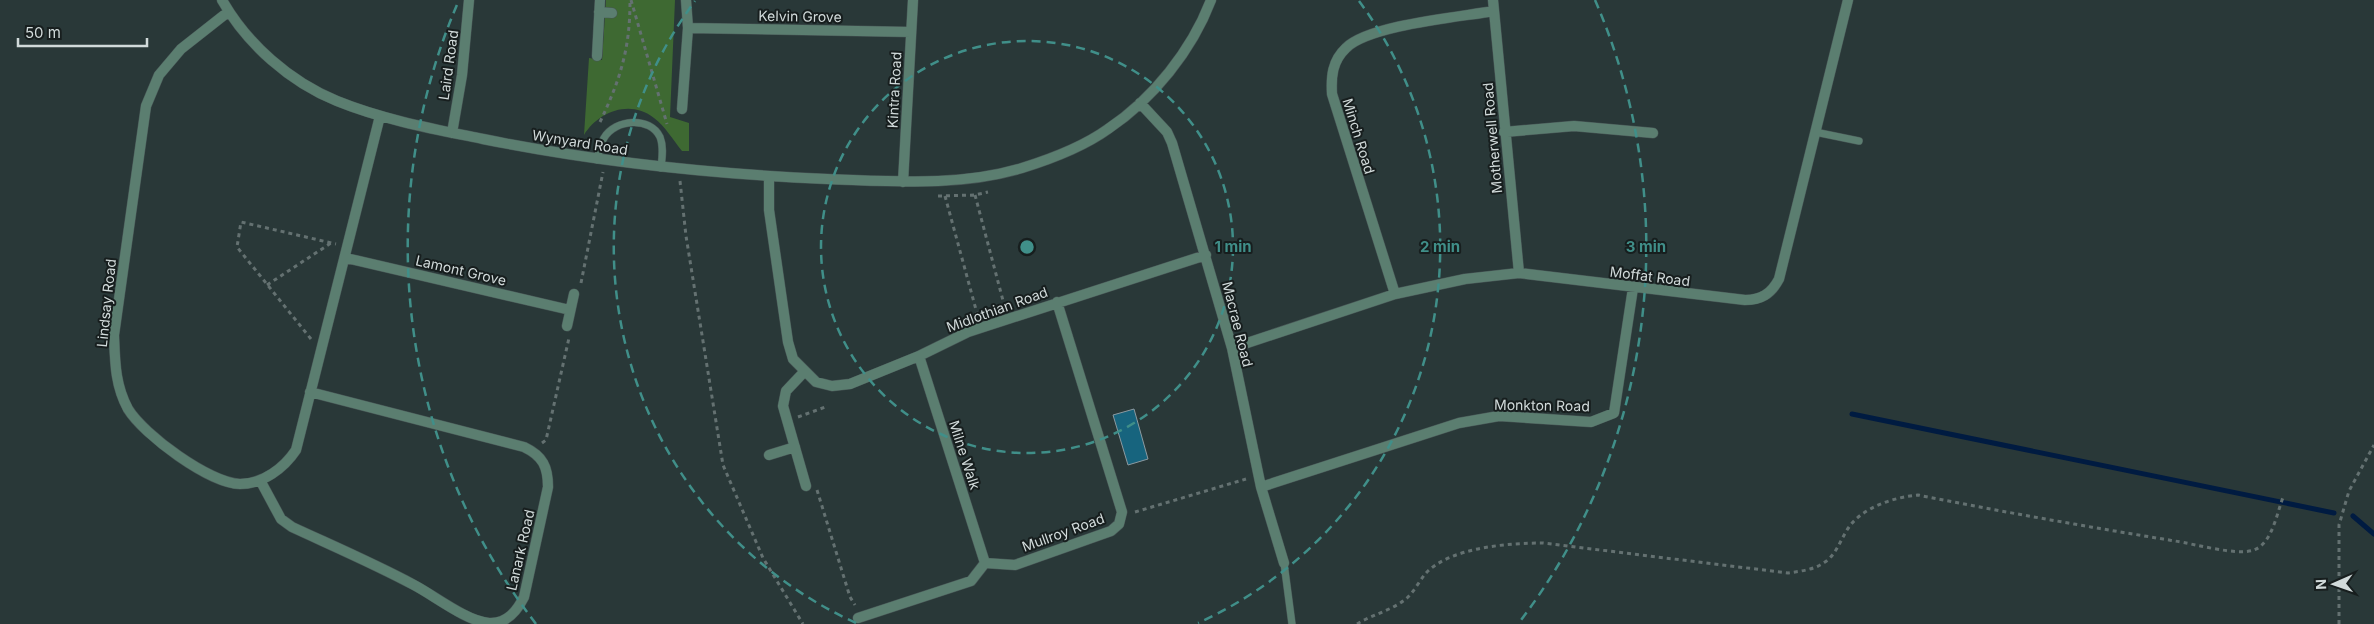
<svg xmlns="http://www.w3.org/2000/svg" width="2374" height="624" font-family="Inter,sans-serif">
<style>
.green{fill:#3e6932}
.lines{fill:none;stroke-linecap:round;stroke-linejoin:round}
.stream{stroke:#001b41;stroke-width:5}
.building{fill:#17647e;stroke:#8c9aa1}
.service-casing{stroke:#475555;stroke-width:8}
.minor-casing{stroke:#475555;stroke-width:11}
.path{stroke:#647171;stroke-width:3;stroke-dasharray:4 4;stroke-linecap:butt}
.service{stroke:#5b7e70;stroke-width:7}
.minor{stroke:#5b7e70;stroke-width:10}
.ring{fill:none;stroke:#408f89;stroke-width:2.5;stroke-dasharray:9 6}
.labels{text-anchor:middle;dominant-baseline:central;stroke-width:4;stroke-linejoin:round;paint-order:stroke}
.street-label{font-size:14px;fill:#d1dada;stroke:#171e1e}
.centre{fill:#408f89;stroke:#171e1e;stroke-width:2.5}
.ring-label{font-size:15px;text-anchor:middle;font-weight:bold;fill:#408f89;stroke:#171e1e;stroke-width:4;stroke-linejoin:round;paint-order:stroke}
</style>
<rect width="100%" height="100%" fill="#293838"/>
<!-- green -->
<path class="green" d="M606,0H675L670,117L689,123V151H682C673,140 665,126 654,118C630,99 598,112 584,135L589,58L602,60Z"/>
<g class="lines">
<!-- stream -->
<path class="stream" d="M1852,414L2334,513
M2353,516L2374,534"/>
</g>
<!-- building -->
<path class="building" d="M1134,409L1148,459L1128,465L1113,415Z"/>
<g class="lines">
<defs>
<path id="service" d="M1815,132L1859,141
M597,160C599,153 600,144 604,138C615,119 650,116 660,137C664,147 662,158 661,168
M1284,563L1292,624"/>
<path id="minor" d="M222,0C247,44 290,82 337,101C384,120 434,129 483,139C597,162 711,174 827,179C891,181 959,187 1022,168C1051,159 1083,147 1108,129C1153,99 1192,50 1211,0
M1493,0L1519,273
M228,12L181,49L159,75L146,106L114,335C115,362 115,385 128,409C144,435 209,483 240,484C263,484 284,468 296,450L380,116
M599,12L612,13
M688,28L911,32
M597,56L600,0
M1140,103L1167,132L1172,143L1232,348L1261,487L1284,563
M682,109L688,28L686,0
M1504,132L1574,126L1653,133
M452,133L462,75L469,0
M769,176V210L788,342L793,359L816,382L832,386L850,384L919,356L968,332L1206,255
M903,182L913,0
M346,258L570,310
M1395,294L1332,94C1331,77 1332,61 1346,48C1369,25 1460,17 1494,11
M567,326L574,294
M1232,348L1395,294L1465,279L1519,273L1745,300C1761,300 1771,294 1779,279L1848,0
M919,356L985,563
M804,372L786,391L783,406L806,486
M769,455L795,447
M260,480L281,519L292,527C333,546 375,564 414,585C435,596 466,621 489,623C507,624 517,611 524,597L548,487C548,467 543,456 524,447L310,392
M1261,487L1459,423L1499,416L1591,422L1614,413L1633,288
M858,618L971,581L985,563L1015,565L1111,531L1119,524L1122,512L1057,302"/>
</defs>
<!-- service casing -->
<use href="#service" class="service-casing"/>
<!-- minor casing -->
<use href="#minor" class="minor-casing"/>
<!-- path -->
<path class="path" d="M631,0L667,124
M600,122C620,80 630,49 630,2
M680,181L686,236L723,465L763,558L803,624
M975,195L1005,308
M938,196L975,195L988,192
M945,196L978,317
M581,283L603,172
M267,285L331,243
M311,339L237,247L241,222L336,244
M798,417L828,406
M542,443L546,440L569,338
M817,490L850,597L855,605
M1135,512L1246,479
M1357,624C1373,614 1394,610 1408,597C1415,590 1420,580 1426,573C1451,547 1509,543 1543,543L1788,573C1801,571 1814,570 1825,562C1837,554 1841,538 1849,527C1863,507 1895,497 1918,495C2003,512 2089,527 2175,541C2195,544 2236,556 2254,550C2273,543 2277,511 2284,495
M2339,624V525L2349,491L2374,445"/>
<!-- service -->
<use href="#service" class="service"/>
<!-- minor -->
<use href="#minor" class="minor"/>
</g>
<!-- distance rings -->
<g class="ring">
<circle cx="1027" cy="247" r="206"/>
<path d="M856 623A413 413 0 0 1 695 1M1359 1A413 413 0 0 1 1198 623"/>
<path d="M536 624A619 619 0 0 1 459 0M1595 0A619 619 0 0 1 1518 624"/>
</g>
<g class="labels">
<!-- street labels -->
<g class="street-label">
<text transform="translate(800 16) rotate(1)">Kelvin Grove</text>
<text transform="translate(448 65) rotate(-82)">Laird Road</text>
<text transform="translate(894 90) rotate(-87)">Kintra Road</text>
<text transform="translate(1359 136) rotate(73)">Minch Road</text>
<text transform="translate(1492 138) rotate(-95)">Motherwell Road</text>
<text transform="translate(580 142) rotate(9)">Wynyard Road</text>
<text transform="translate(461 270) rotate(13)">Lamont Grove</text>
<text transform="translate(1650 276) rotate(7)">Moffat Road</text>
<text transform="translate(106 303) rotate(-84)">Lindsay Road</text>
<text transform="translate(997 309) rotate(-20)">Midlothian Road</text>
<text transform="translate(1238 324) rotate(76)">Macrae Road</text>
<text transform="translate(1542 405) rotate(1)">Monkton Road</text>
<text transform="translate(965 455) rotate(72)">Milne Walk</text>
<text transform="translate(1063 532) rotate(-20)">Mullroy Road</text>
<text transform="translate(520 550) rotate(-77)">Lanark Road</text>
</g>
</g>
<circle cx="1027" cy="247" r="8" class="centre"/>
<g class="ring-label">
<text x="1233" y="252">1 min</text>
<text x="1440" y="252">2 min</text>
<text x="1646" y="252">3 min</text>
</g>
<!-- north arrow -->
<g transform="translate(2334 584) rotate(268)" stroke="#171e1e" stroke-width="4" paint-order="stroke">
<path d="M0-4L9 19L0 12L-9 19Z" fill="#d1dada"/>
<text y="-8" font-size="14" font-weight="bold" text-anchor="middle" fill="#d1dada">N</text>
</g>
<!-- scale -->
<path d="M18 38v8h129v-8" fill="none" stroke="#d1dada" stroke-width="2.5"/>
<text x="25" y="38" font-size="15" fill="#d1dada" stroke="#171e1e" stroke-width="4" paint-order="stroke">50 m</text>
</svg>
